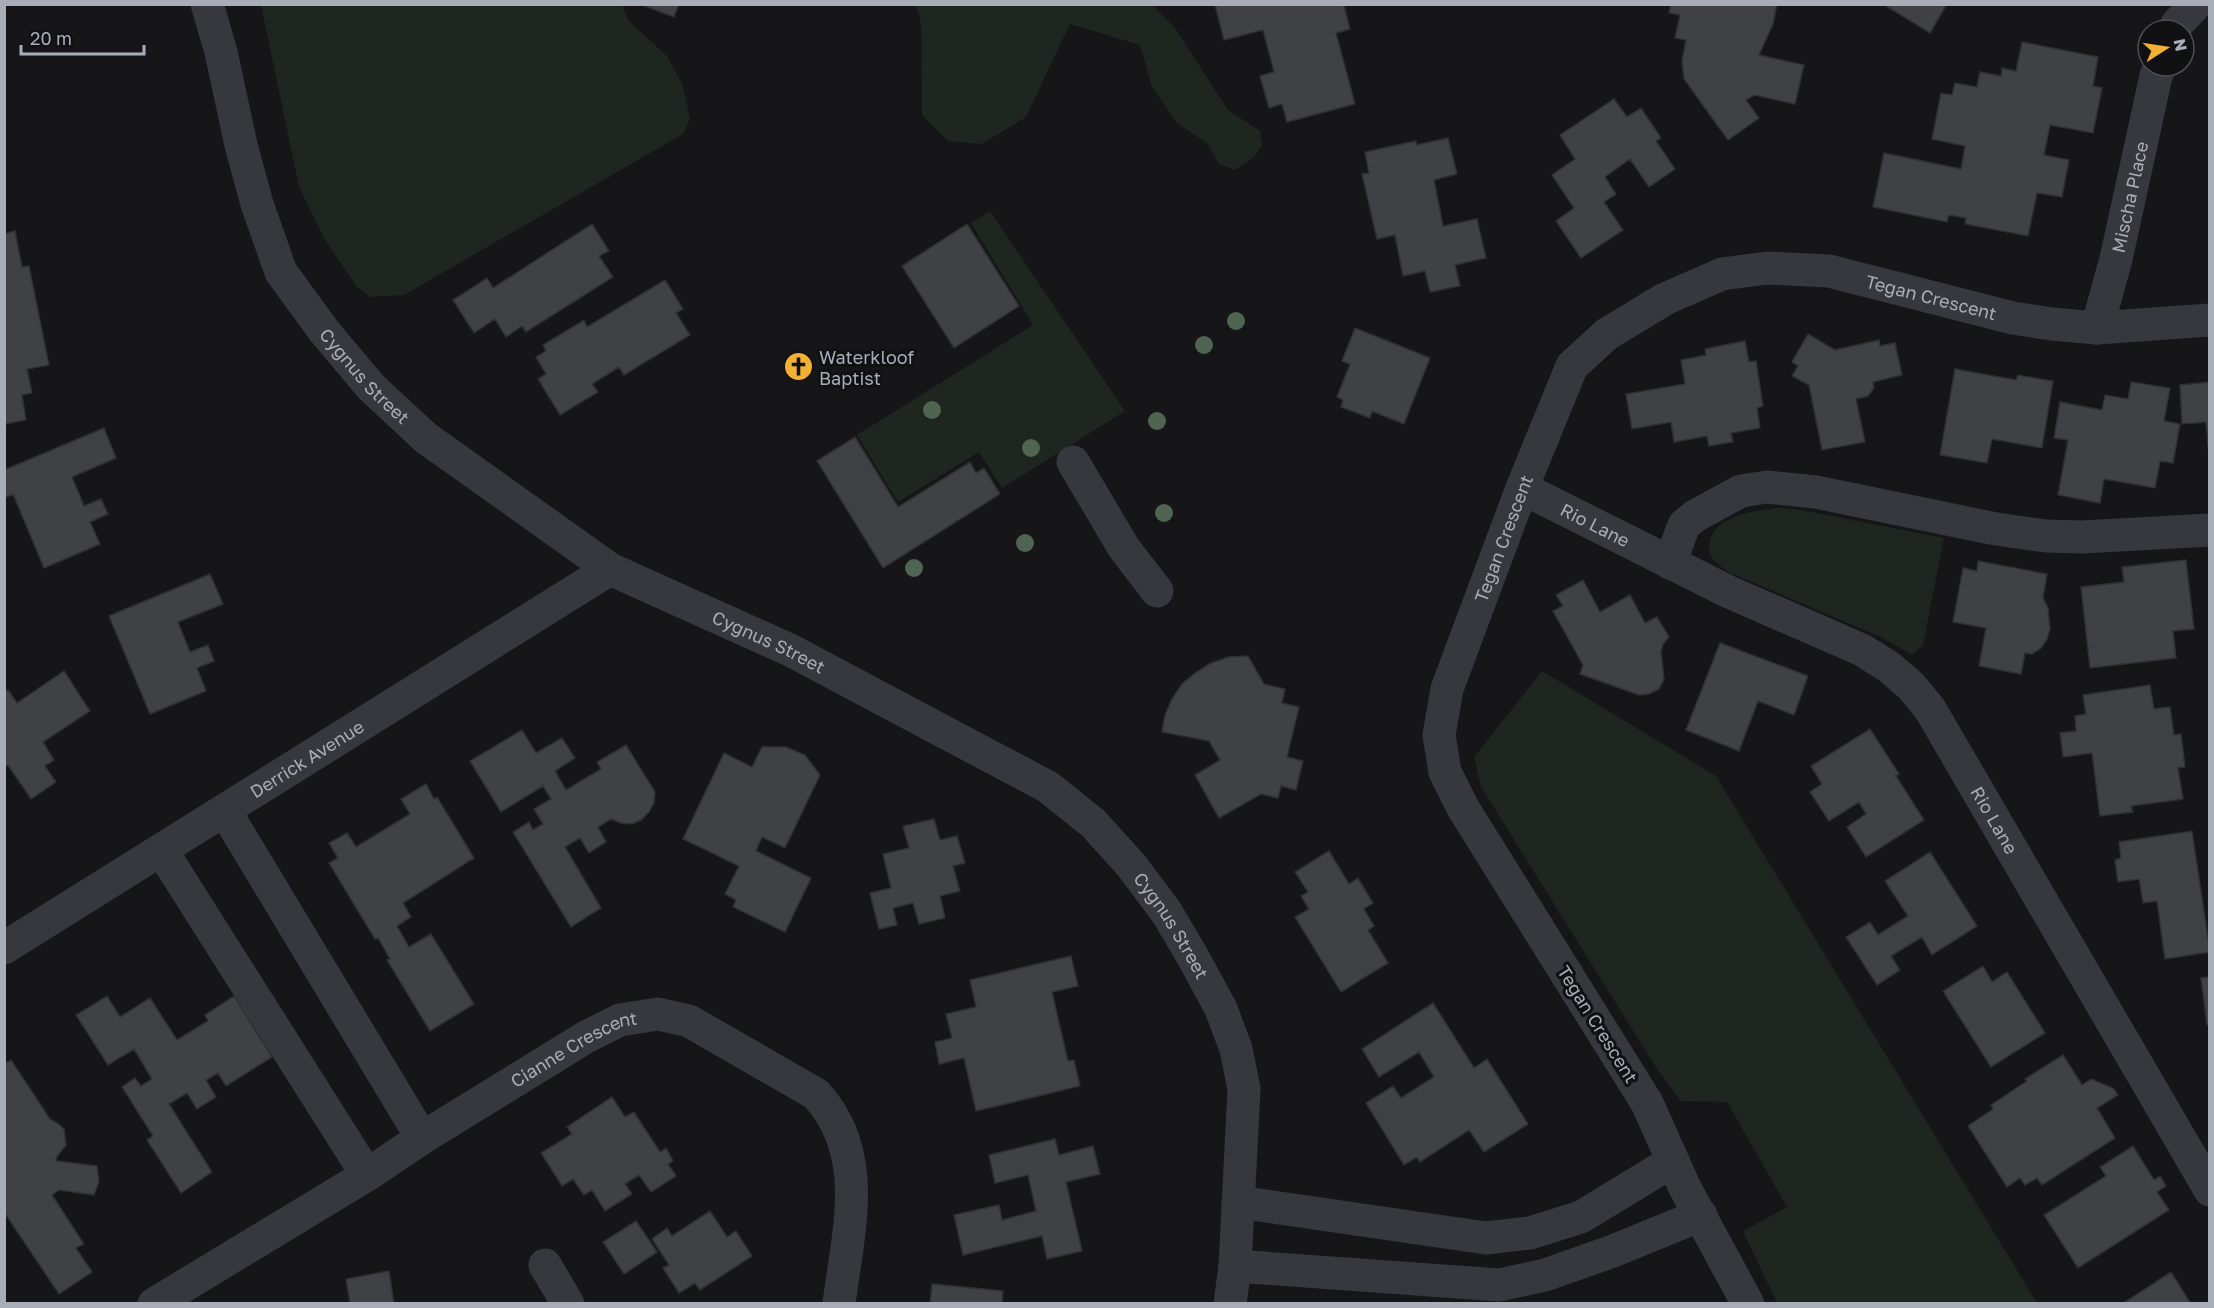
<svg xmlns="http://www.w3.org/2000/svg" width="2214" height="1308" font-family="'Golos Text',sans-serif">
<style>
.green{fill:#1e261f}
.building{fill:#404145;stroke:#303034;stroke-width:1.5}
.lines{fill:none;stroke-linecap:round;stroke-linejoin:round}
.minor{stroke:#37383d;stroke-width:33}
.tree{fill:#506452}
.labels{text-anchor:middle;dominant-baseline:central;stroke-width:6;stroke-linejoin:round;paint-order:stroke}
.street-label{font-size:18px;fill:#a8adb8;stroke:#111113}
.poi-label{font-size:18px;fill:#a8adb8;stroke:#111113;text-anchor:start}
</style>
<rect width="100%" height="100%" fill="#161618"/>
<!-- green -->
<path class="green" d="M261,5H622L628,20L667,56L683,86L690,119L683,134L404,295L371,297L357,287L325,240L299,187Z
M916,5H1152L1175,28L1228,110L1260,131L1262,146L1254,157L1235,170L1219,164L1208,144L1177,123L1152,87L1140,45L1070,24L1026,117L982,144L948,141L922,115L921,24Z
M990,211L1125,411L1002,488L979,452L898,502L857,435L1033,325L971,223Z
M1779,508L1801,510L1944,538L1923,645L1912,655L1881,637L1728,572C1723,568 1717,564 1713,559C1709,554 1709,547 1710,541C1715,515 1758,510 1779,508Z
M1542,671L1716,776L2037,1303H1777L1743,1231L1787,1207L1727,1102L1681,1101L1657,1069L1481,787L1474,757Z"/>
<!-- building -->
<path class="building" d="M640,4H679L674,17Z
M1351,4L1344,6L1350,29L1336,33L1355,104L1287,122L1282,104L1269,108L1260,76L1274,72L1263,30L1224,40L1215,5Z
M1671,4H1777L1773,24L1759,55L1804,65L1795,104L1754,95L1746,100L1759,118L1728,140L1684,79L1682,61L1686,40L1675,38L1680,15L1669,13Z
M1883,4H1947L1930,33Z
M2022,42L2098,57L2093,86L2102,88L2093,133L2050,125L2044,155L2069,160L2062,197L2037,193L2028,236L1965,224L1966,218L1949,215L1947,222L1873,207L1884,153L1961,169L1965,146L1932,139L1941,93L1952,95L1955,83L1977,87L1980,72L2001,76L2002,68L2016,71Z
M1614,99L1627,117L1641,108L1661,138L1656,141L1675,169L1649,187L1630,159L1605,177L1616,194L1604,202L1623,230L1581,258L1556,221L1574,208L1552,175L1575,159L1560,135Z
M1448,138L1457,174L1434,180L1443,226L1477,219L1486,258L1455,265L1460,286L1430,292L1425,271L1403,276L1395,235L1377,239L1362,174L1369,173L1365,152L1416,141V145Z
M592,224L609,251L599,256L613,277L526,332L522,326L506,337L495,319L474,333L453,300L487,278L493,288Z
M967,224L1019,306L954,348L902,266Z
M15,231L22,267L29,266L49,365L27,369L32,393L22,395L26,420L4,424V234Z
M665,280L683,309L676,313L690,335L624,375L619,367L592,384L598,392L560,415L538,379L546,374L536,357L546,351L543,345L584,320L587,327Z
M1355,328L1430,358L1404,424L1372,411L1370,418L1341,407L1343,400L1337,397L1350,364L1342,361Z
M1808,334L1835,350L1879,340L1880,346L1895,343L1902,375L1873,382L1874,388L1868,396L1856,399L1865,442L1822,450L1809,385L1792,376L1798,366L1792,362Z
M1745,341L1749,362L1756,361L1763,406L1757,408L1760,428L1731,433L1733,442L1709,446L1707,436L1674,442L1671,422L1632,429L1626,394L1685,384L1681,360L1706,355L1705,349Z
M1955,369L2016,380L2018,375L2053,381L2042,448L1992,439L1987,463L1940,455Z
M2131,382L2170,388L2164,421L2180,424L2173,463L2160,461L2155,488L2104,479L2100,503L2058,495L2068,440L2054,438L2060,402L2102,410L2105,395L2128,399Z
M2210,382V466L2206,422L2182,424L2180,385Z
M104,428L116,458L72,477L84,506L101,499L108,514L90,522L100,544L44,568L13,494L4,498V470Z
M855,437L898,507L970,462L976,473L984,468L1000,494L883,568L817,461Z
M2186,560L2194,629L2173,631L2176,658L2090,668L2081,587L2124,582L2122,567Z
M1978,561L2047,574L2043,598L2048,608L2050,629L2047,639L2041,648L2032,654L2025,653L2021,674L1979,666L1986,628L1953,622L1963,568L1977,571Z
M210,574L223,604L178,622L190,652L208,645L214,661L197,668L206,691L150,714L109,616Z
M1583,580L1600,612L1630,595L1645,623L1657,617L1669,637L1663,644L1661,652L1664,679L1659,689L1649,694L1639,695L1580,674L1583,665L1553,611L1563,606L1556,595Z
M1720,643L1808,676L1794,715L1758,701L1739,751L1686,730Z
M1248,656L1264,684L1285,689L1282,703L1299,707L1287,757L1303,761L1296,790L1281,786L1278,798L1261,794L1219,818L1195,775L1220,760L1209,741L1162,732L1165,715L1172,699L1182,684L1195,673L1211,663L1229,657Z
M64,671L90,711L43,742L54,760L45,766L56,782L31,799L8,765L4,767V692L8,690L17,703Z
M2150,685L2154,709L2170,707L2174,735L2181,734L2185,767L2178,768L2183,799L2131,806L2133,812L2100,816L2092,753L2063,757L2060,733L2076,731L2075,716L2086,714L2083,695Z
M1870,729L1899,774L1896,776L1924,820L1866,857L1847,827L1866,814L1859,802L1829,821L1810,792L1822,784L1811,766Z
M522,730L536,753L562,738L575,758L555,771L566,790L601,769L597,762L626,745L655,792L654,803L649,812L641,820L632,824L621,823L611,819L598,827L606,842L589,853L580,838L565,847L601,908L571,927L513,832L529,822L533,830L543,824L534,809L551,799L543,786L501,812L470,761Z
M762,747H786L805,755L820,775L785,848L762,837L756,851L811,878L785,932L733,907L736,900L725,894L739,866L683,839L724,753L752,767Z
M426,784L434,799L437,797L474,858L403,903L411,917L397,926L409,947L431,934L474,1004L430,1031L387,960L390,959L378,938L375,939L329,863L338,858L329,843L347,833L356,847L410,814L401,799Z
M934,819L940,840L957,836L965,863L953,866L960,891L940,896L945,918L919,924L913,903L893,908L897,925L879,929L870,893L891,888L883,854L909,848L903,826Z
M2192,831L2210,952L2165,959L2157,901L2143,903L2139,879L2118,882L2115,860L2121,858L2119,842Z
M1329,851L1349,884L1358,878L1373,903L1364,909L1374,926L1368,930L1388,963L1341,992L1295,917L1309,909L1301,896L1308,892L1295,872Z
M1930,852L1977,926L1932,955L1922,937L1891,956L1900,970L1877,985L1846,937L1870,922L1878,935L1908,916L1885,881Z
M1071,956L1078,986L1052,992L1068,1061L1074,1060L1080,1086L976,1111L964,1058L939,1064L935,1042L952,1038L946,1014L976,1007L970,980Z
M1983,966L1992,982L2007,972L2045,1033L1991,1067L1943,991Z
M2210,977V1025H2207L2201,978Z
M107,996L120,1017L150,998L177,1040L208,1021L205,1015L234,996L272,1057L226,1086L218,1073L206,1080L216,1097L197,1109L187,1093L169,1104L212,1172L181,1193L147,1140L153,1136L122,1087L135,1078L141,1086L152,1079L134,1049L108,1065L76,1015Z
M1433,1003L1474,1068L1487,1059L1528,1124L1484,1152L1469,1130L1420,1162L1417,1157L1404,1165L1366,1103L1393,1086L1401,1098L1434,1077L1419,1052L1379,1077L1362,1049Z
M2063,1055L2082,1085L2091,1079L2113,1088L2118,1095L2097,1108L2115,1138L2042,1185L2037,1178L2025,1185L2020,1178L2007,1187L1968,1126L1993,1109L1991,1105L2027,1081L2025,1079Z
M11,1060L50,1119L57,1123L64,1129L66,1145L56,1158L57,1161L97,1166L99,1182L94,1195L59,1190L52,1195L84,1244L76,1248L92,1272L59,1294L4,1212V1064Z
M612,1097L625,1117L634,1112L660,1152L666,1148L673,1161L668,1164L676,1176L651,1192L639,1175L625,1184L632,1194L605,1211L592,1190L584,1195L573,1179L562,1186L541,1153L572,1134L567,1127Z
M1055,1139L1059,1155L1093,1146L1100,1174L1066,1182L1082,1251L1047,1259L1042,1236L963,1255L954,1215L999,1205L1002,1220L1036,1211L1028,1175L995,1183L989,1155Z
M2133,1146L2154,1180L2160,1176L2166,1186L2157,1192L2169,1210L2078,1268L2044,1215L2106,1176L2100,1167Z
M710,1211L727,1237L736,1231L752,1256L700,1290L695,1283L679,1293L663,1268L669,1265L652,1239L667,1228L672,1236Z
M636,1221L657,1252L624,1274L603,1242Z
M389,1271L394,1304H350L346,1279Z
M2171,1272L2191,1304H2122Z
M932,1284L1003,1291L1002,1304H930Z"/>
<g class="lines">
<!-- minor -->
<g class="minor">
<path id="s1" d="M207,4L221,52L241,145L257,204L281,272L324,331L371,387L426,438L610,569L790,650L1048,787L1093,823L1131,865L1167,913L1194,959L1221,1009L1236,1049L1244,1089L1235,1266L1230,1304"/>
<path d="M2175,30L2177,24L2196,4"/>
<path id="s2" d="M2097,328L2116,259L2156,76L2160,66"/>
<path d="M1073,462L1124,548L1157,591"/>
<path id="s3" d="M1522,488L1729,592L1862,650L1889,667L1911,686L1930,709L2210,1190"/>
<path d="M1670,563L1684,525L1695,516L1741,491L1767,487L1816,492L1996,529L2046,536L2082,537L2210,530"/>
<path d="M225,811L422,1138"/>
<path d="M162,851L367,1175"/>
<path id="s4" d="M4,948L610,569"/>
<path d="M1238,1202L1486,1238L1530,1233L1581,1217L1673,1161"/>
<path d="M545,1265L568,1304"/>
<path d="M1235,1266L1499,1285L1545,1275L1613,1251L1701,1215"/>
<path id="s5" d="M154,1304L367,1175L422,1138L586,1037L620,1020L658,1014L689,1021L816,1094C871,1154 848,1231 839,1304"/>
<path id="s6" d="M1748,1304L1684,1186L1647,1103L1463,808L1445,772L1439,735L1447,689L1522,488L1572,366L1607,334L1665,299L1722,274L1767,268L1829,271L2013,318L2051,324L2097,328L2210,320"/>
</g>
</g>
<!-- trees -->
<g class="tree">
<circle cx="1236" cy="321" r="9"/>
<circle cx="1204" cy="345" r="9"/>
<circle cx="932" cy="410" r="9"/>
<circle cx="1157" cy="421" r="9"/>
<circle cx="1031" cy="448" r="9"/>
<circle cx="1164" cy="513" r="9"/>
<circle cx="1025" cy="543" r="9"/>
<circle cx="914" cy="568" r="9"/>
</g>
<!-- icons -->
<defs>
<symbol id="church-disc" viewBox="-11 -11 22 22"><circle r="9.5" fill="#f2b134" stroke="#111113"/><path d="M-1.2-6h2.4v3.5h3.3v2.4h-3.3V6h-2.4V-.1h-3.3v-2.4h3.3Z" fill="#111"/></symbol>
</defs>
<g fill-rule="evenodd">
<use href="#church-disc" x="782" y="350" width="33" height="33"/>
</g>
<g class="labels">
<!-- street labels -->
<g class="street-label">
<text stroke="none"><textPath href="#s2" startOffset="135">Mischa Place</textPath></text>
<text stroke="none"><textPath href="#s6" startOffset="1434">Tegan Crescent</textPath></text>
<text stroke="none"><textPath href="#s1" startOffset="412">Cygnus Street</textPath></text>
<text stroke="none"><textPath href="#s3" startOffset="82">Rio Lane</textPath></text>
<text stroke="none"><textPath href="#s6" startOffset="858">Tegan Crescent</textPath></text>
<text stroke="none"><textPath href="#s1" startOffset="900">Cygnus Street</textPath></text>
<text stroke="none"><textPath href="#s4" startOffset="357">Derrick Avenue</textPath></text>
<text stroke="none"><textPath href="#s3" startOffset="596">Rio Lane</textPath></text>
<text stroke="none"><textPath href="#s1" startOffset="1402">Cygnus Street</textPath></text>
<text transform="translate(1598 1024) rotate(58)">Tegan Crescent</text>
<text stroke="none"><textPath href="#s5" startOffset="492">Cianne Crescent</textPath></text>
</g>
<!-- poi labels -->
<g class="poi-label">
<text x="819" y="357">Waterkloof<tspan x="819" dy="21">Baptist</tspan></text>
</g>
</g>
<!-- border -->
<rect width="2214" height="1308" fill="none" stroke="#a8adb8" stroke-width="12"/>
<!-- north arrow -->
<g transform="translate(2166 48) rotate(78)"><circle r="28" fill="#111113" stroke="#4d4f55" stroke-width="1.5"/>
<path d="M0-4.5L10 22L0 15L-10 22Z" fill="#f2b134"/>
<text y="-9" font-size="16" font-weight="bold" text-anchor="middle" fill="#a8adb8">N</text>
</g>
<!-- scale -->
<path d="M21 45v9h123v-9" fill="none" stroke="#a8adb8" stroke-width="3"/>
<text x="30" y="45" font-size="18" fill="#a8adb8" stroke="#111113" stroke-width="4.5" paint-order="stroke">20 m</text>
</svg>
